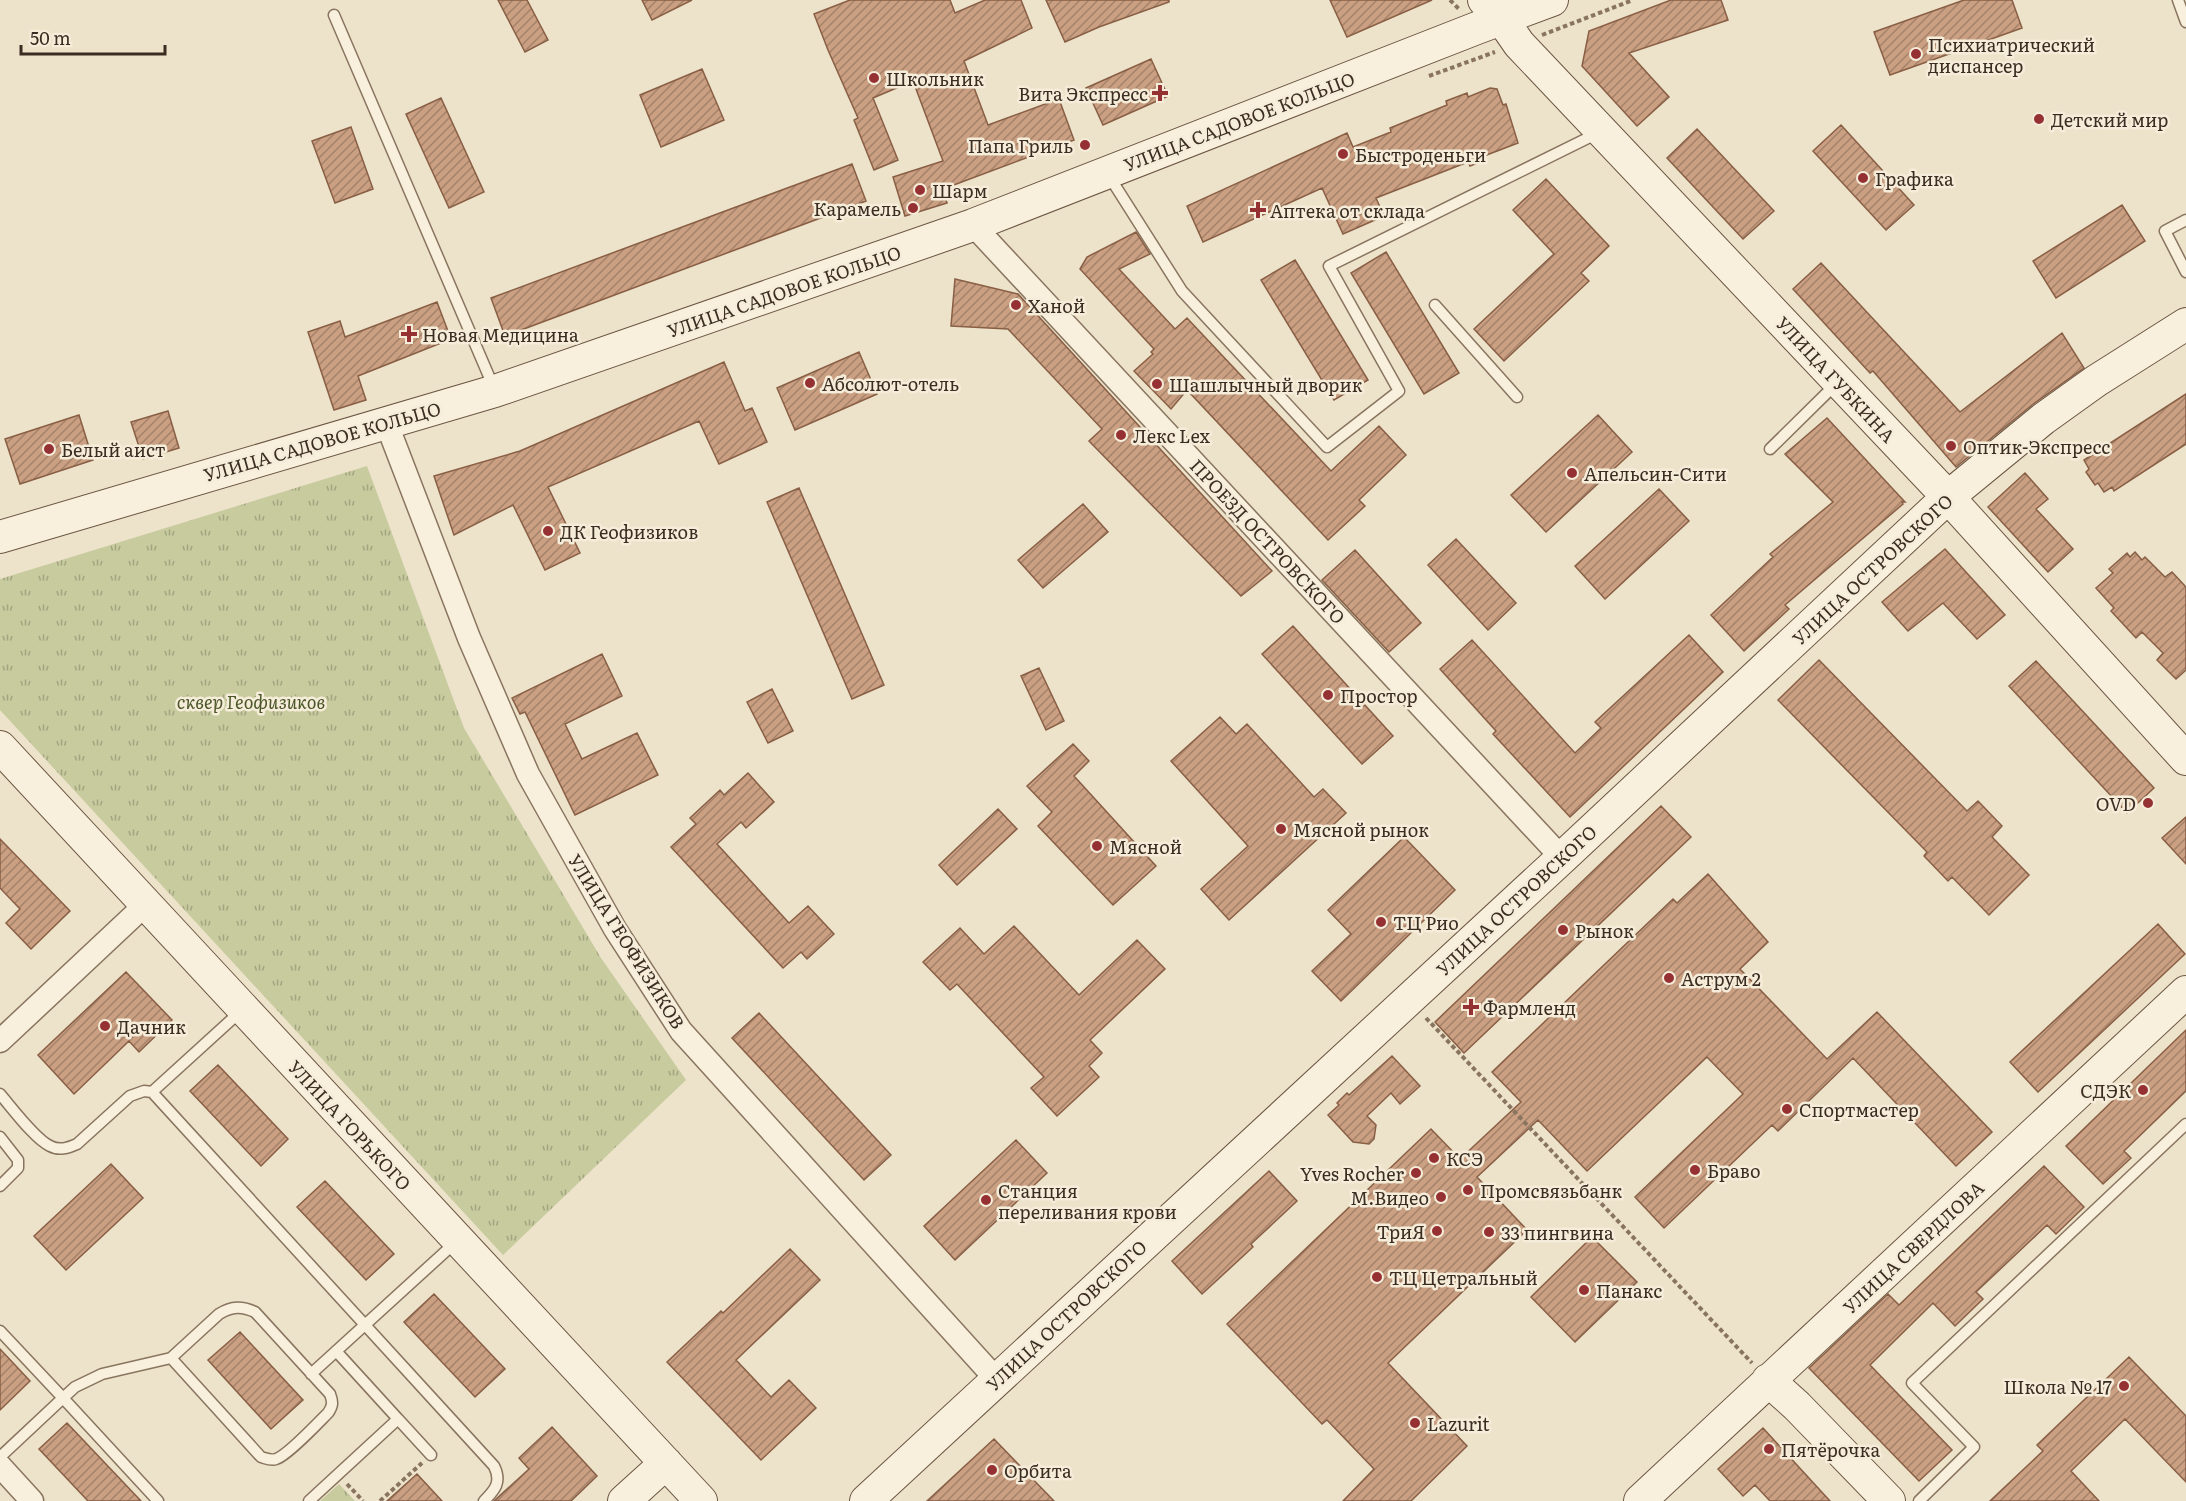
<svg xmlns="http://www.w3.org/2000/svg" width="2186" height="1501" font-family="Literata,serif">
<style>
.park{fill:url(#park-tufts)}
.building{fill:url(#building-hatch);stroke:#885f45;stroke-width:1.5}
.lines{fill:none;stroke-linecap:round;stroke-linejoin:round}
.lane-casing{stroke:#89755f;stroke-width:13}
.street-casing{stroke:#89755f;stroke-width:25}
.secondary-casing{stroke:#6b5642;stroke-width:34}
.path{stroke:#89755f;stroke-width:4;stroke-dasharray:4.5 3;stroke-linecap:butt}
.lane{stroke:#f8f0dd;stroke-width:10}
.street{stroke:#f8f0dd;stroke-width:22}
.secondary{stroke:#f8f0dd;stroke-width:32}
.poi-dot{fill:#963133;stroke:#f5edd9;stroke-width:2}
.labels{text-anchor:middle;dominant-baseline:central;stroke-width:5;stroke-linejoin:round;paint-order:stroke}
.poi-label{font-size:18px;fill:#3b2d22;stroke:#f5edd9;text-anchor:start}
.street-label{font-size:18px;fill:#3b2d22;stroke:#f5edd9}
.park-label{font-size:18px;font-style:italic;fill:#4b5629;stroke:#f5edd9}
</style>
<defs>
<pattern id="park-tufts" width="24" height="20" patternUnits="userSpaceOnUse" patternTransform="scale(1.5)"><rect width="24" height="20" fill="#c7cb9e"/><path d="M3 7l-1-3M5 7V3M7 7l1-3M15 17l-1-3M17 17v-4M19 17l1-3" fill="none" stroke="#a3a580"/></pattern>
<pattern id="building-hatch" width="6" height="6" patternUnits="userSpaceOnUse" patternTransform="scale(1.5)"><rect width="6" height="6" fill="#ca9f82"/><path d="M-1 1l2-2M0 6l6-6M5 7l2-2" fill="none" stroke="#a5826a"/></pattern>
</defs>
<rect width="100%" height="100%" fill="#ede2ca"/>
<!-- park -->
<path class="park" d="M367,466L464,728L601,958L686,1080L503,1255L0,710V579Z
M339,1484L355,1501H320Z"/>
<!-- building -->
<path class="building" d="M498,0H527L548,40L525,52Z
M642,0H692L652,20Z
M850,0H950L955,13L985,0H1021L1032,28L964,61L988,125L1059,99L1074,140L943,189L947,203L905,216L893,177L943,161L913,81L873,98L898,160L874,170L854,120L858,118L828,50L814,14Z
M1046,0H1169V2L1099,27L1065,42Z
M1330,0H1432L1347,37Z
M1671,0H1721L1728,20L1629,53L1669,97L1637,126L1582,66L1589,31Z
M1964,0H2012L2022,28L1890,75L1874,32Z
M1151,59L1168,96L1103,125L1086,88Z
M702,69L724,120L661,147L640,95Z
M1490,88L1497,89L1503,105L1506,104L1518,143L1484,156L1485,160L1470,166L1468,162L1376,198L1384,216L1343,234L1322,188L1203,242L1187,206L1347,133L1353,147L1391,132L1390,128L1447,105L1446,101L1467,93L1468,97Z
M441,98L484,192L449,208L406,114Z
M1841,125L1914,205L1886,230L1813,151Z
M351,127L373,189L335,203L312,141Z
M1697,129L1774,211L1743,239L1667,158Z
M852,164L866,201L505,336L491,298Z
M1546,179L1609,246L1581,273L1589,281L1504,361L1474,329L1554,254L1513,210Z
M2122,205L2145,241L2056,298L2033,261Z
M1136,232L1150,254L1119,269L1175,329L1187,318L1331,471L1379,426L1406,455L1359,500L1365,506L1328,540L1187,390L1171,409L1134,371L1153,354L1151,352L1154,349L1080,269L1087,257Z
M1386,252L1459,373L1424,394L1351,273Z
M1295,260L1368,380L1334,400L1261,280Z
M1821,263L1960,412L2062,333L2084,368L2032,405L1956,467L1873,371L1870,373L1793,289Z
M955,279L1018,294L1272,571L1241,596L1089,441L1102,429L1008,329L951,326Z
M437,302L451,339L358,376L366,400L334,410L308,332L340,321L345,337Z
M859,352L877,394L795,430L777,388Z
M724,362L745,411L752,408L767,442L719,464L699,421L548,487L580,553L545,570L513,505L454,535L434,476L520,451Z
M2186,394V444L2114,491L2112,487L2104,492L2098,483L2095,485L2086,472L2089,469L2084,460Z
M168,411L179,448L143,459L131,422Z
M79,415L93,460L20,484L5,439Z
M1598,415L1632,452L1546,532L1511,495Z
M1827,418L1905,502H1902L1903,504L1785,605L1789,609L1744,651L1711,615L1773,557L1770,554L1833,502L1785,454Z
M2025,473L2048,499L2036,509L2073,549L2048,572L1988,507Z
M799,488L884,685L852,699L767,502Z
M1659,489L1689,521L1605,599L1575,566Z
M1083,504L1108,532L1043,588L1018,560Z
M1456,539L1516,603L1488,630L1428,565Z
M1945,549L2005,615L1977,639L1943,603L1908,631L1882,602Z
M1355,550L1421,623L1389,652L1322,580Z
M2135,552L2142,560L2145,557L2165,577L2172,572L2186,587V670L2176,679L2157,660L2163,653L2142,632L2136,638L2111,611L2114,608L2096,588L2113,573L2109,569L2127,553L2130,557Z
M1293,626L1393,736L1362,764L1262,654Z
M1689,635L1723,672L1570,817L1493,734L1496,731L1440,669L1472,640L1575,753L1601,728L1595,722Z
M602,654L622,696L565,724L582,759L637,733L658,775L575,815L525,712L520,714L512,698Z
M1819,660L1967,811L1978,801L2002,826L1992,837L2029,875L1989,915L1952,877L1948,881L1924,856L1927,852L1778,700Z
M2036,661L2154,788L2127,813L2009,686Z
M1039,668L1064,721L1046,730L1021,676Z
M772,689L793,731L768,743L747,702Z
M1220,717L1236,734L1247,724L1314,797L1323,789L1346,813L1229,920L1201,889L1248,846L1171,761Z
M1073,744L1089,761L1074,776L1156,866L1113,905L1038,826L1052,812L1027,786Z
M748,773L774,802L746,828L741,822L717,844L789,923L808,906L834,934L807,959L801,952L783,968L671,847L696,824L690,818L720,790L724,795Z
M1661,806L1691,837L1464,1053L1435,1022Z
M998,809L1017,829L957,885L939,865Z
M2186,817V864L2162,838Z
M1404,837L1455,890L1341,1001L1312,971L1351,934L1328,910Z
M0,839L70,911L31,949L6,923L20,909L0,888Z
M1708,874L1768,942L1740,969L1827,1059L1877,1012L1992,1132L1956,1166L1853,1058L1778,1131L1772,1125L1664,1228L1635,1197L1743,1094L1707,1057L1587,1171L1538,1120L1477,1177L1527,1230L1388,1363L1467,1446L1411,1501H1343L1374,1469L1327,1420L1322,1424L1227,1324L1431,1129L1460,1159L1521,1102L1492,1072L1673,899L1677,903Z
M2158,924L2185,954L2038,1092L2010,1062Z
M1014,926L1079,995L1137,940L1165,969L1090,1040L1102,1053L1089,1066L1099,1077L1057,1116L1031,1088L1044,1077L957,984L950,990L923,962L960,928L984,954Z
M126,972L172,1020L139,1052L129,1041L74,1094L38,1055Z
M759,1013L891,1155L864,1180L732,1038Z
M2186,1030V1091L2124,1151L2131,1158L2103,1184L2066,1146Z
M1392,1056L1420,1086L1400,1104L1391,1093L1367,1116L1376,1125L1374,1139L1369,1144L1353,1142L1328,1115L1339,1105L1337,1103L1347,1093L1349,1095Z
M218,1065L288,1139L261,1166L190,1091Z
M1016,1140L1047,1173L955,1260L924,1226Z
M111,1164L143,1198L66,1270L34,1236Z
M2044,1166L2084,1207L2056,1234L2047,1225L1976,1292L1983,1299L1955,1326L1933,1303L1870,1365L1952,1450L1919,1481L1809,1368L1888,1294L1899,1305Z
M1269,1171L1297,1201L1251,1244L1253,1247L1202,1294L1172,1261Z
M325,1181L394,1254L366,1280L297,1207Z
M1592,1237L1637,1282L1575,1342L1531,1297Z
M790,1249L820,1280L736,1360L771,1397L789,1380L816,1408L761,1460L667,1362L721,1311L723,1313Z
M434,1294L505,1369L475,1397L404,1322Z
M240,1332L303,1400L271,1429L208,1360Z
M0,1349L30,1381L0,1410Z
M2129,1357L2186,1416V1482L2125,1419L2071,1471L2099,1501H1990L2043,1451L2037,1445Z
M67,1423L141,1501H88L39,1449Z
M552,1427L597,1476L571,1501H494L529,1469L519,1458Z
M1763,1428L1830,1501H1770L1755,1485L1743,1496L1718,1469Z
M994,1439L1054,1501H927Z
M417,1474L442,1501H387Z"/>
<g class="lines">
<defs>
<path id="lane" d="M2178,0L2186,22
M334,15L494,388
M1109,176L1182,291L1327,447L1399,391L1329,266L1598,133
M2186,220L2165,231L2186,272
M1435,305L1517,397
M1770,449L1836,384
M241,1011L152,1092L494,1466C502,1482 495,1490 484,1501
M0,1094C12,1108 35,1139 50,1146C59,1151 68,1148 77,1144L130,1096L144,1091L152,1092
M0,1137L18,1160V1168L0,1186
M0,1331L63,1398L75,1387L102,1374L171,1358L219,1314C232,1306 242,1306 255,1312L330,1394C333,1402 333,1406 328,1413C318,1423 287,1456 276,1459C271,1461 265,1458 261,1457L171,1358
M336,1351L398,1419
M311,1374L457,1241
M0,1457L63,1398L158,1501
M309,1501L398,1419L431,1455
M1919,1501L1974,1447L1912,1383L2186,1124"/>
<path id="street" d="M973,225L1562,858
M386,422L469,638L528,774L615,929L681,1031L996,1379
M0,1041L145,905
M0,1466L32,1501"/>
<path id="secondary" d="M1484,0L1501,18L1519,44L1948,497L2186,759
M0,537L495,391L973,225L1477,28L1552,0
M0,747L701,1501
M1768,1380L1797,1406L1889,1501
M624,1501L666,1463
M866,1501L1562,858L1948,497L2043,419L2096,381L2186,324
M1640,1501L2186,992"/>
</defs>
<!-- lane casing -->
<use href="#lane" class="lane-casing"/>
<!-- street casing -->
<use href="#street" class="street-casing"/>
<!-- secondary casing -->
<use href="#secondary" class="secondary-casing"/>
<!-- path -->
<path class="path" d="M1450,0L1460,10
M1542,35L1633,0
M1429,76L1495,52
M1426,1018L1752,1363
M347,1484L363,1501
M380,1501L422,1463"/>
<!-- lane -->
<use href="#lane" class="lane"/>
<!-- street -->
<use href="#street" class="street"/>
<!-- secondary -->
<use href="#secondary" class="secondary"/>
</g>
<!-- markers -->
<g class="poi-dot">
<circle cx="1916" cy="54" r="6"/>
<circle cx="874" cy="78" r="6"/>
<path d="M1157 84h6v6h6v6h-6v6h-6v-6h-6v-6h6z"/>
<circle cx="2039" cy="119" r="6"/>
<circle cx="1085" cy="145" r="6"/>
<circle cx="1343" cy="154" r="6"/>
<circle cx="1863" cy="178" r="6"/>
<circle cx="920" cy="190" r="6"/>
<circle cx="913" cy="208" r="6"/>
<path d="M1255 201h6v6h6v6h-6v6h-6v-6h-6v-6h6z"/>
<circle cx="1016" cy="305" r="6"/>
<path d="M406 325h6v6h6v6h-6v6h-6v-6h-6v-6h6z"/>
<circle cx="810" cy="383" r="6"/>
<circle cx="1157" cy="384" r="6"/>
<circle cx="1121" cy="435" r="6"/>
<circle cx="1951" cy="446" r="6"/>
<circle cx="49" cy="449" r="6"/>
<circle cx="1572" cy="473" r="6"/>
<circle cx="548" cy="531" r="6"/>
<circle cx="1328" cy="695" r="6"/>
<circle cx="2148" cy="803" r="6"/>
<circle cx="1281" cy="829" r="6"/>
<circle cx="1097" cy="846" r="6"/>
<circle cx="1381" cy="922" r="6"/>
<circle cx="1563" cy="930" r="6"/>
<circle cx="1669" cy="978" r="6"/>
<path d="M1468 998h6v6h6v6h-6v6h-6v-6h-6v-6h6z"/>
<circle cx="105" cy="1026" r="6"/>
<circle cx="2143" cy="1090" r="6"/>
<circle cx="1787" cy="1109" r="6"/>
<circle cx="1434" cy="1158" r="6"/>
<circle cx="1695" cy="1170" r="6"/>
<circle cx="1416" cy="1173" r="6"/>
<circle cx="1468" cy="1190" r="6"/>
<circle cx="1441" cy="1197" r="6"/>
<circle cx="986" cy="1200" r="6"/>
<circle cx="1437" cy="1231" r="6"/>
<circle cx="1489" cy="1232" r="6"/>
<circle cx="1377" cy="1277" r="6"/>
<circle cx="1584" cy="1290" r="6"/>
<circle cx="2124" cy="1386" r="6"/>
<circle cx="1415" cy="1423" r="6"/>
<circle cx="1769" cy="1449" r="6"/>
<circle cx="992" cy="1470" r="6"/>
</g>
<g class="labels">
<!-- poi labels -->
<g class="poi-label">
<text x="1928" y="44">Психиатрический<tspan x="1928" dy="21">диспансер</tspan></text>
<text x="886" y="78">Школьник</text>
<text x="1148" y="93" text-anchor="end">Вита Экспресс</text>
<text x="2051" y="119">Детский мир</text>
<text x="1073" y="145" text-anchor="end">Папа Гриль</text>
<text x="1355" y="154">Быстроденьги</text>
<text x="1875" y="178">Графика</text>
<text x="932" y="190">Шарм</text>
<text x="901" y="208" text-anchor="end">Карамель</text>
<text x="1270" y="210">Аптека от склада</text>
<text x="1028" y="305">Ханой</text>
<text x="422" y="334">Новая Медицина</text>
<text x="822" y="383">Абсолют-отель</text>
<text x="1169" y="384">Шашлычный дворик</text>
<text x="1133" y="435">Лекс Lex</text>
<text x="1963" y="446">Оптик-Экспресс</text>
<text x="61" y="449">Белый аист</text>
<text x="1584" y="473">Апельсин-Сити</text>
<text x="560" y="531">ДК Геофизиков</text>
<text x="1340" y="695">Простор</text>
<text x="2136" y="803" text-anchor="end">OVD</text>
<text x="1293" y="829">Мясной рынок</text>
<text x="1109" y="846">Мясной</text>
<text x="1393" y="922">ТЦ Рио</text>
<text x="1575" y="930">Рынок</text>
<text x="1681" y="978">Аструм 2</text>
<text x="1483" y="1007">Фармленд</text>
<text x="117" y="1026">Дачник</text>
<text x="2131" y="1090" text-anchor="end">СДЭК</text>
<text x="1799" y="1109">Спортмастер</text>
<text x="1446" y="1158">КСЭ</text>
<text x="1707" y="1170">Браво</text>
<text x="1404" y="1173" text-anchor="end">Yves Rocher</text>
<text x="998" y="1190">Станция<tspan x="998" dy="21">переливания крови</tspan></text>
<text x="1480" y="1190">Промсвязьбанк</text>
<text x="1429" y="1197" text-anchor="end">М.Видео</text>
<text x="1425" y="1231" text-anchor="end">ТриЯ</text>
<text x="1501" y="1232">33 пингвина</text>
<text x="1389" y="1277">ТЦ Цетральный</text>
<text x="1596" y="1290">Панакс</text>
<text x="2112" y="1386" text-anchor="end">Школа № 17</text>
<text x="1427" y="1423">Lazurit</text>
<text x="1781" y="1449">Пятёрочка</text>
<text x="1004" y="1470">Орбита</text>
</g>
<!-- street labels -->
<g class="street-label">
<text transform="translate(1239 121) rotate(-21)">УЛИЦА САДОВОЕ КОЛЬЦО</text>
<text transform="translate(784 291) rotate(-19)">УЛИЦА САДОВОЕ КОЛЬЦО</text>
<text transform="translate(1836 379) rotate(47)">УЛИЦА ГУБКИНА</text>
<text transform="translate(322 441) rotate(-16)">УЛИЦА САДОВОЕ КОЛЬЦО</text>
<text transform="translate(1268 541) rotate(47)">ПРОЕЗД ОСТРОВСКОГО</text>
<text transform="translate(1872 569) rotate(-43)">УЛИЦА ОСТРОВСКОГО</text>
<text transform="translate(1516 900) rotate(-43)">УЛИЦА ОСТРОВСКОГО</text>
<text transform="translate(627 941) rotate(58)">УЛИЦА ГЕОФИЗИКОВ</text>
<text transform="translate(350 1125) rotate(47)">УЛИЦА ГОРЬКОГО</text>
<text transform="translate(1913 1247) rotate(-43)">УЛИЦА СВЕРДЛОВА</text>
<text transform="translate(1066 1315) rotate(-43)">УЛИЦА ОСТРОВСКОГО</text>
</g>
<!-- park labels -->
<g class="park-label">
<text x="251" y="701">cквер Геофизиков</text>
</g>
</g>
<!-- scale -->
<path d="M21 45v9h144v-9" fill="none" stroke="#3b2d22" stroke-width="3"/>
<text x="30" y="45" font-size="18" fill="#3b2d22" stroke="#f5edd9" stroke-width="4.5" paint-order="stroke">50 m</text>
</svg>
